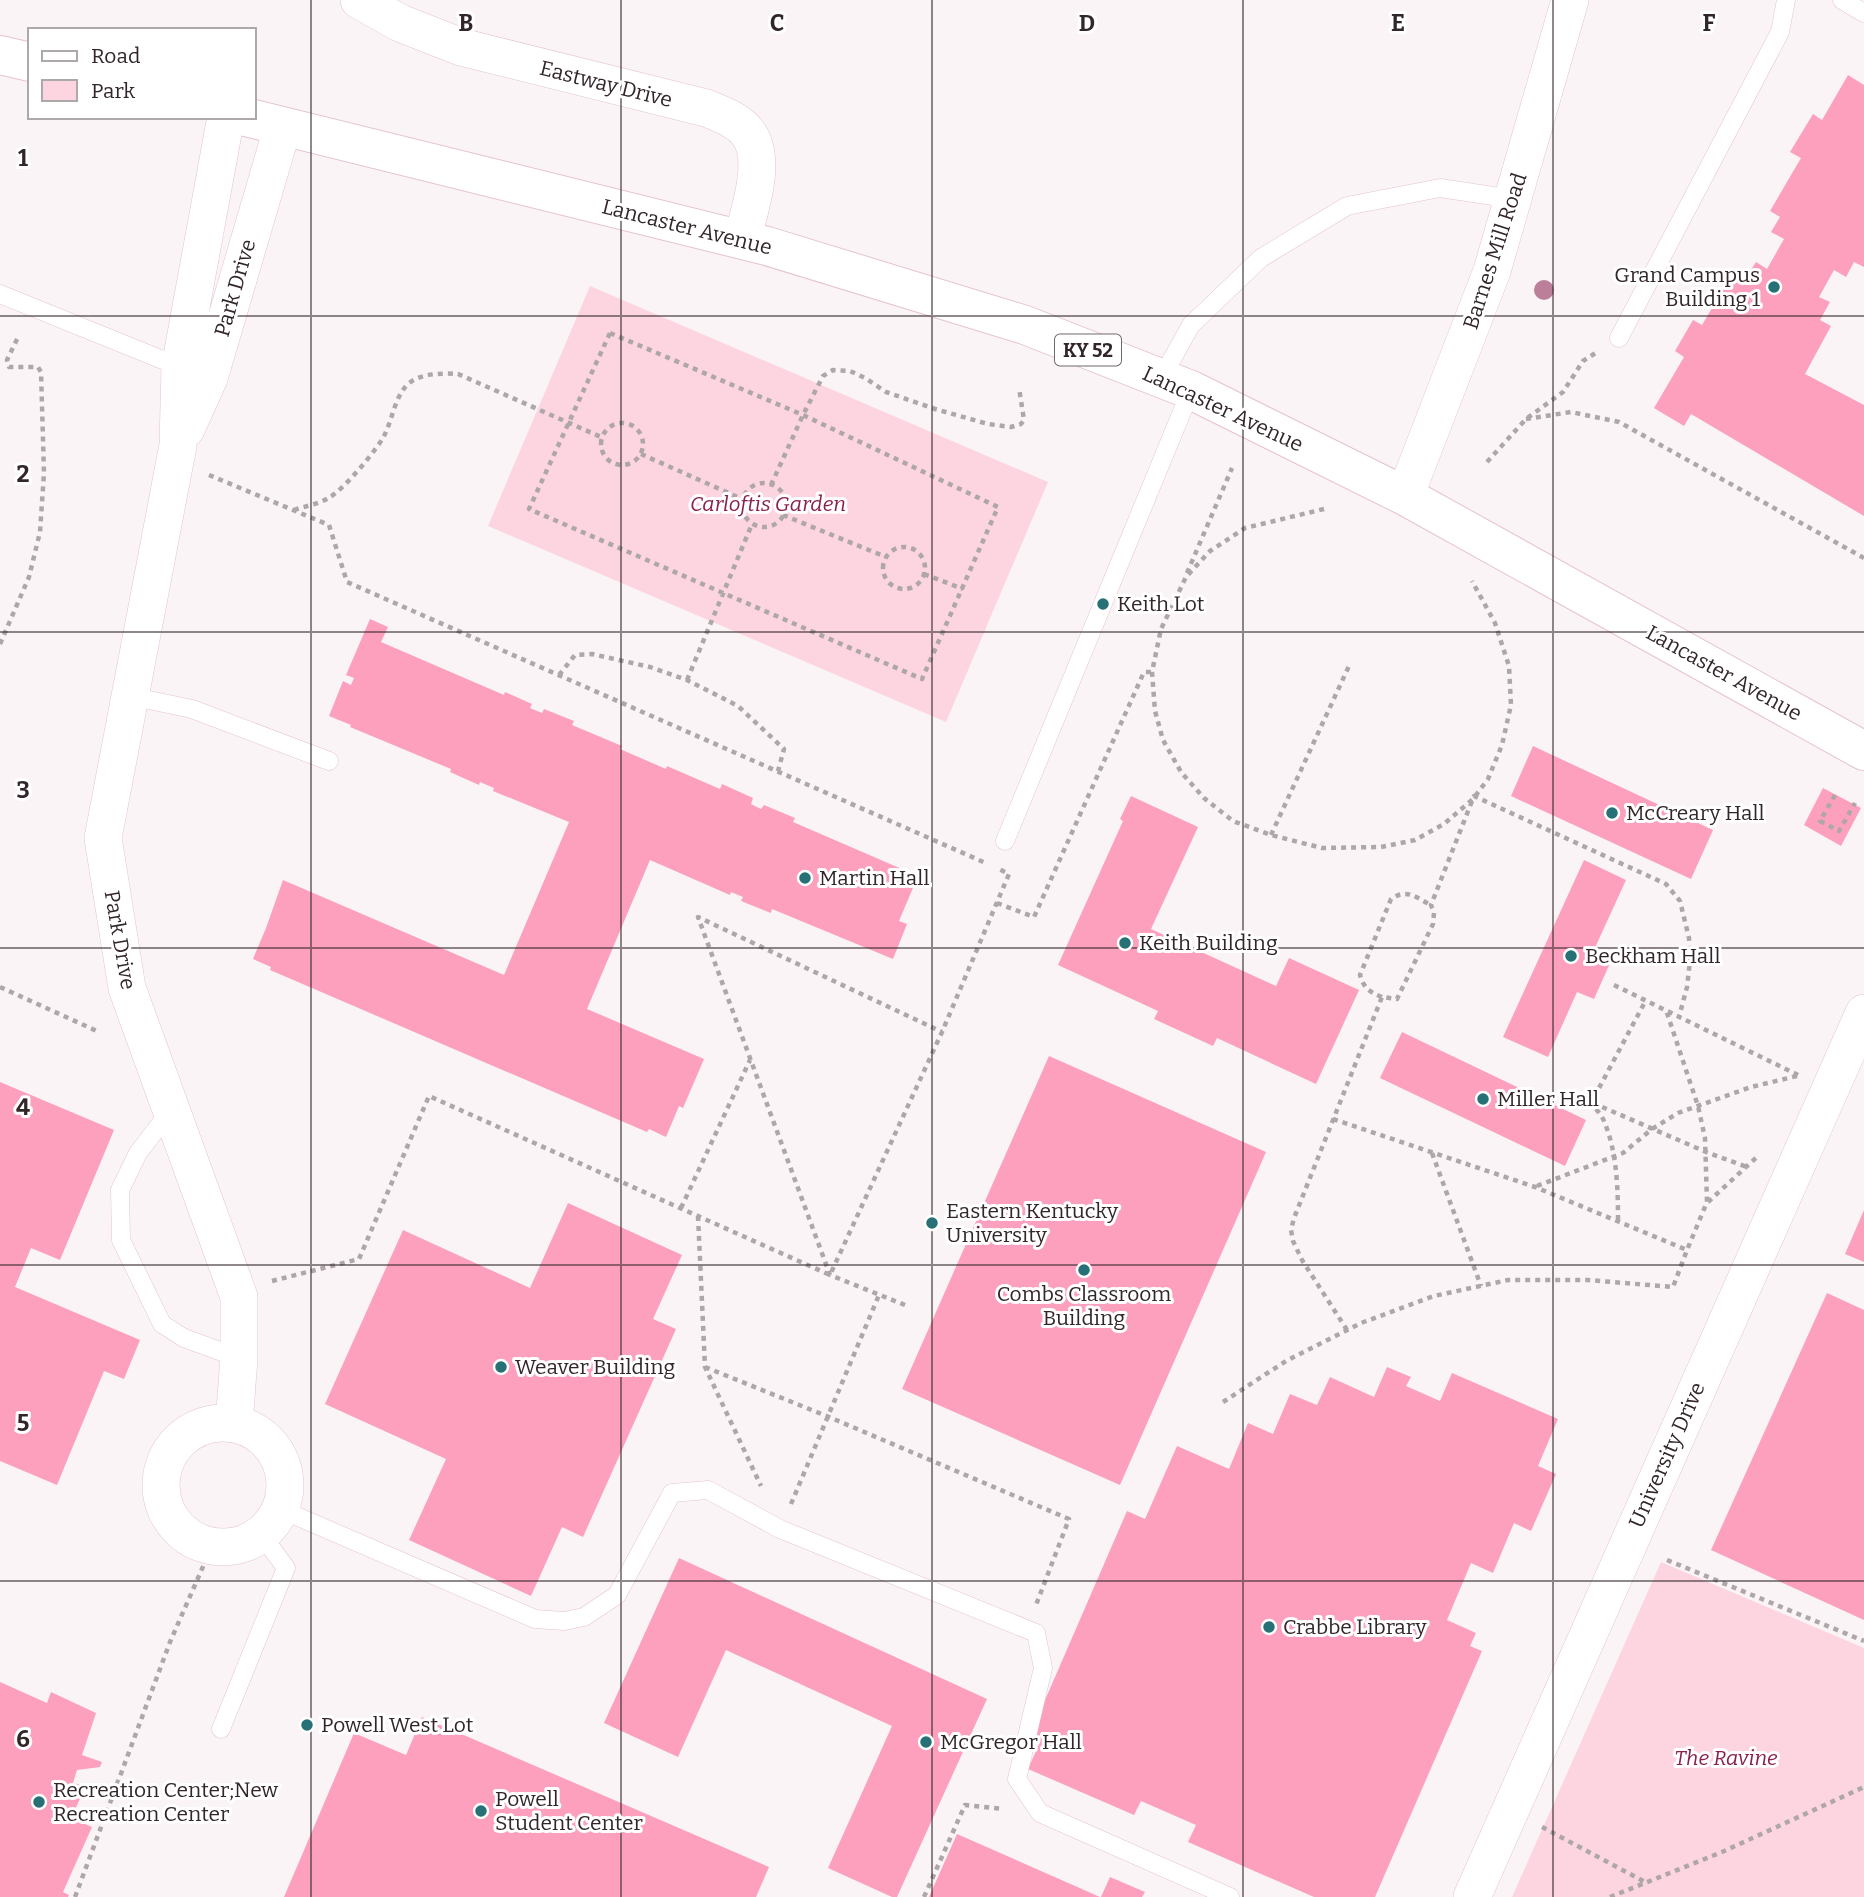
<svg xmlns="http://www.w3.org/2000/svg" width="1864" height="1897" font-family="Bitter,serif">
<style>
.green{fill:#fdd5e0}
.building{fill:#fca0be}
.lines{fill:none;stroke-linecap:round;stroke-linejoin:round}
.lane-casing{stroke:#e5c3cd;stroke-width:19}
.street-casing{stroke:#e5c3cd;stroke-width:38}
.primary-casing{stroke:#e5c3cd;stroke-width:40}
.path{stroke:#aea6a8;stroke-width:4.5;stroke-dasharray:5 5;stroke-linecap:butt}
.lane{stroke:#fff;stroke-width:18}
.street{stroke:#fff;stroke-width:37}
.primary{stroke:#fff;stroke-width:38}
.tree{fill:#bc7f9a}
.grid{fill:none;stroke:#322629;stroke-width:2;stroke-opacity:0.55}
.poi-dot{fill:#267076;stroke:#fff;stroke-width:2.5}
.labels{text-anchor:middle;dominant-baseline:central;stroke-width:6;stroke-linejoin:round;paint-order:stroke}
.shield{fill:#fff;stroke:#706769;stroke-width:2}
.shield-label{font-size:19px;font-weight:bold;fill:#322629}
.street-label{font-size:21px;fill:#322629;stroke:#fff}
.poi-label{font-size:21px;fill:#322629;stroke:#fff;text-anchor:start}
.park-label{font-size:21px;font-style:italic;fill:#89204e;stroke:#fff}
.grid-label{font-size:23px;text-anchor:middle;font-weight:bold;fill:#322629;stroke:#fff;stroke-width:6;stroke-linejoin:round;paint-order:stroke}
</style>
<rect width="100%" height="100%" fill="#fbf4f6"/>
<!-- green -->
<path class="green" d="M590,286L1048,482L946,722L488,526Z
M1661,1562L1864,1648V1897H1512Z"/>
<!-- building -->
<path class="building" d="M1848,75L1864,85V267L1854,262L1846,277L1834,270L1819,297L1830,302L1820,320L1831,326L1805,374L1864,405V516L1691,414L1684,426L1654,408L1684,357L1675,351L1693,320L1702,325L1735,269L1747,276L1756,262L1767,269L1784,239L1771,232L1780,217L1770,211L1801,158L1790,152L1813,114L1822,120Z
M370,619L388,627L381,642L504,695L505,692L532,704L530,708L542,713L544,709L574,721L572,725L622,746L620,749L666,769L667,766L720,789L722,784L753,798L751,804L761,809L764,805L795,818L793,822L918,876L899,921L907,924L893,959L772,909L771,913L741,901L743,897L731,892L730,895L650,860L587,1009L704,1059L683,1108L679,1106L666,1137L649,1129L647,1132L270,970L271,967L253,959L266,928L283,880L504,975L569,822L493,791L494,788L480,782L479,785L450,772L451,769L350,727L351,725L329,716L343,681L351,685L354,678L346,675Z
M1533,746L1713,830L1691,879L1511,796Z
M1823,788L1861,808L1841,846L1804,825Z
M1131,796L1198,827L1151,929L1276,986L1289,958L1359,990L1316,1084L1217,1038L1213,1046L1154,1019L1158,1011L1058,965L1123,821L1120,819Z
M1584,860L1626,880L1593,952L1611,961L1594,999L1577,992L1548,1057L1503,1037Z
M1402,1032L1586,1120L1565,1166L1380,1078Z
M1049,1056L1266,1152L1120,1485L902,1389Z
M0,1082L114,1130L60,1260L31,1248L15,1287L140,1340L124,1379L104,1371L57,1485L0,1461Z
M568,1203L682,1255L653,1319L676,1329L583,1537L562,1527L531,1596L409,1540L446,1459L325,1404L403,1230L530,1288Z
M1864,1210V1262L1845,1254Z
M1827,1293L1864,1310V1620L1711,1550Z
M1387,1367L1411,1377L1406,1386L1440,1401L1452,1373L1558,1419L1538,1466L1556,1474L1531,1531L1514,1523L1493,1573L1471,1563L1447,1620L1476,1633L1470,1646L1482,1651L1375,1897H1314L1188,1842L1196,1825L1141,1801L1134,1815L1028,1769L1040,1742L1029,1737L1127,1511L1145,1519L1177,1446L1229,1469L1248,1423L1273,1434L1290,1394L1317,1405L1330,1377L1374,1397Z
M679,1558L987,1699L897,1897H892L828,1868L892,1726L726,1650L678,1757L604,1723Z
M0,1682L47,1703L51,1692L96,1713L82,1755L102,1762L100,1767L77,1770L73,1783L86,1786L71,1818L92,1827L63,1892L69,1895L68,1897H0Z
M422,1717L769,1867L756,1897H284L354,1733L406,1755Z
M957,1834L1100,1897H929Z
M1110,1877L1145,1892L1142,1897H1101Z"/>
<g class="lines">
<defs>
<path id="lane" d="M1842,0L1864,13
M0,294L185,369
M1619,338L1780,32L1786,0
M1161,379L1191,325L1261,258L1347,206L1440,188L1513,199
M130,696L192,709L329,761
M1005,841L1191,390
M171,1110L138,1153L120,1190L121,1240L162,1324L184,1338L239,1358
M280,1509L535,1619L564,1621L584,1617L617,1595L672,1493L708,1490L780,1529L1036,1633L1043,1668L1017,1779L1040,1813L1230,1897
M221,1729L286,1568L261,1534"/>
<path id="street" d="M359,0L400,23L461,47L706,108C721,114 738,120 748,133C768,160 749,211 742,240
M226,117L180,367L178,446L175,461L103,838L127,988L239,1297V1358L234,1424
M186,429L209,378L283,126
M1405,496L1492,271L1570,0
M161 1485a62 62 0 1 1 124 0a62 62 0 1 1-124 0Z
M1472,1897L1864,1013"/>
<path id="primary" d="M0,55L30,62
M246,117L767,246L1025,325L1191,390L1405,496L1864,751"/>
</defs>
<!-- lane casing -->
<use href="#lane" class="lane-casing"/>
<!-- street casing -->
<use href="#street" class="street-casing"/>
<!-- primary casing -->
<use href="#primary" class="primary-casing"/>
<!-- path -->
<path class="path" d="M610,333L803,415L998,507L922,679L529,509Z
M1526,419L1571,412L1619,422L1864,558
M601 444a21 21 0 1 1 42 0a21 21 0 1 1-42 0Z
M641,454L742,499
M1487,462L1526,419L1563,392L1583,361L1597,352
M209,475L329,525L347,582L988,864
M742 505a22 22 0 1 1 44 0a22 22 0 1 1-44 0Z
M771,485L803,415L823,376L833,370L850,371L865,378L886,392L935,409L988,424L1011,427L1021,424L1024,420L1019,388
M1324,509L1245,528L1210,551L1186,577L1161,629L1152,672L1155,711L1163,740L1181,772L1204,798L1233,821L1271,835L1322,848L1381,847L1415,840L1444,824L1473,799L1488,779L1502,745L1511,705L1509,666L1495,623L1472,581
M294,510C305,506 320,504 330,497C344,489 376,451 384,436C392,421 394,400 406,386C418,373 441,373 458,374L601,437
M783,515L886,557
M883 568a21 21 0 1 1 42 0a21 21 0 1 1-42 0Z
M1187,573L1232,468
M924,574L963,589
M0,644L29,577L40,532L44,473L41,372L38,367H9L7,360L19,335
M559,675L575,655L592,654L650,667L687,680L738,706L784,749L778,771
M687,680L752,524
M1835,795L1820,821L1839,831L1855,803
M1271,835L1349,666
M997,903L1034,917L1144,672H1152
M1614,985L1798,1075
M0,987L99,1032
M1382,997C1369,992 1364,988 1360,975L1391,899C1407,888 1415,897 1431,905
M1593,1103L1706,1152L1747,1167
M1333,1119L1535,1187L1687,1250L1707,1202L1705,1138L1698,1106L1666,1010
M1432,1153L1481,1286
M1537,1186L1623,1153L1652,1129L1678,1113L1751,1087L1797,1076
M1708,1202L1758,1156
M681,1208L750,1060
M698,1216L705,1367L761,1486
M1618,1220C1618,1188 1617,1152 1604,1121C1601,1114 1595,1108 1591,1103L1646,1000
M272,1281L359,1259L429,1096L830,1275L942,1032L1009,874L999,869
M905,1305L830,1275L698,917L942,1032
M1347,1330L1302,1260L1293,1241L1291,1230L1294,1218L1382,997L1397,999L1433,924L1434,913L1431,905L1474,796L1666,884L1680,901L1689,938L1690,961L1687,987L1679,1017
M705,1367L829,1417L1069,1519L1036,1605
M1223,1402L1286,1361L1361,1323L1434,1296L1508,1280H1588L1673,1287L1687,1250
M791,1504L879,1295
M1667,1560L1864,1641
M1542,1827L1645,1882
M75,1897L170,1642L212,1546
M924,1897L965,1805L1003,1809
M1610,1897L1722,1852L1864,1787"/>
<!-- lane -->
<use href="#lane" class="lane"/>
<!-- street -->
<use href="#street" class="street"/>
<!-- primary -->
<use href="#primary" class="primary"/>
</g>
<!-- trees -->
<circle class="tree" cx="1544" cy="290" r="10"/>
<!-- grid -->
<path class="grid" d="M311,0V1897M621,0V1897M932,0V1897M1243,0V1897M1553,0V1897M0,316H1864M0,632H1864M0,948H1864M0,1265H1864M0,1581H1864"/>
<!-- markers -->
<g class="poi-dot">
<circle cx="1774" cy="287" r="7"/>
<circle cx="1103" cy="604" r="7"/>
<circle cx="1612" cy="813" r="7"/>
<circle cx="805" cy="878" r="7"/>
<circle cx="1125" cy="943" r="7"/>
<circle cx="1571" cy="956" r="7"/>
<circle cx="1483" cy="1099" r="7"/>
<circle cx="932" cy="1223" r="7"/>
<circle cx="1084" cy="1270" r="7"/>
<circle cx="501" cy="1367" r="7"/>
<circle cx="1269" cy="1627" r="7"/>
<circle cx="307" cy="1725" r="7"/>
<circle cx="926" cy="1742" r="7"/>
<circle cx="39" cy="1802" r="7"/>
<circle cx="481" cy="1811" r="7"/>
</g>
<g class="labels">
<!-- shield labels -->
<rect class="shield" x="1055" y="334.5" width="66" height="31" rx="5"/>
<g class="shield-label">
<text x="1088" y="350">KY 52</text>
</g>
<!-- street labels -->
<g class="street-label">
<text transform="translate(606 84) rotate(14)">Eastway Drive</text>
<text transform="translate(687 227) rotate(14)">Lancaster Avenue</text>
<text transform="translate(1495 251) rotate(-72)">Barnes Mill Road</text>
<text transform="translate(235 288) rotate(-74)">Park Drive</text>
<text transform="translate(1223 409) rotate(25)">Lancaster Avenue</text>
<text transform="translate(1724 673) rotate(29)">Lancaster Avenue</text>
<text transform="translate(120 940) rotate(80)">Park Drive</text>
<text transform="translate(1667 1455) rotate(-66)">University Drive</text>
</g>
<!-- poi labels -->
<g class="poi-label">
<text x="1760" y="275" text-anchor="end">Grand Campus<tspan x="1760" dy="24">Building 1</tspan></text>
<text x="1117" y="604">Keith Lot</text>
<text x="1626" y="813">McCreary Hall</text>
<text x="819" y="878">Martin Hall</text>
<text x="1139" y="943">Keith Building</text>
<text x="1585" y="956">Beckham Hall</text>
<text x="1497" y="1099">Miller Hall</text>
<text x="946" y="1211">Eastern Kentucky<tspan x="946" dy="24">University</tspan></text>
<text x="1084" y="1294" text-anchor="middle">Combs Classroom<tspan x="1084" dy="24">Building</tspan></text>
<text x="515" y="1367">Weaver Building</text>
<text x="1283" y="1627">Crabbe Library</text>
<text x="321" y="1725">Powell West Lot</text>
<text x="940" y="1742">McGregor Hall</text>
<text x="53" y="1790">Recreation Center;New<tspan x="53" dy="24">Recreation Center</tspan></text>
<text x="495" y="1799">Powell<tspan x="495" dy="24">Student Center</tspan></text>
</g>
<!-- park labels -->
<g class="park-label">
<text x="768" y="504">Carloftis Garden</text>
<text x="1726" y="1758">The Ravine</text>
</g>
</g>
<g class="grid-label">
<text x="466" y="31">B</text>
<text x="777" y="31">C</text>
<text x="1087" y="31">D</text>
<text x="1398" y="31">E</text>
<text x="1709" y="31">F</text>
<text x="23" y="166">1</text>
<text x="23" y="482">2</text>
<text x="23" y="798">3</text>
<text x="23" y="1115">4</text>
<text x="23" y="1431">5</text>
<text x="23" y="1747">6</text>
</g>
<!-- legend -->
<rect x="28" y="28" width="228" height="91" fill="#ffffff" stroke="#ada8a9" stroke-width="2"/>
<rect x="42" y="51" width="35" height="10" fill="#ffffff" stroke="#ada8a9" stroke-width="2"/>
<text x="91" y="63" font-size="21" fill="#322629">Road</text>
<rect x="42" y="80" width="35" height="21" fill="#fdd5e0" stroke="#ada8a9" stroke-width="2"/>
<text x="91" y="98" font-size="21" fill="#322629">Park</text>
</svg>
